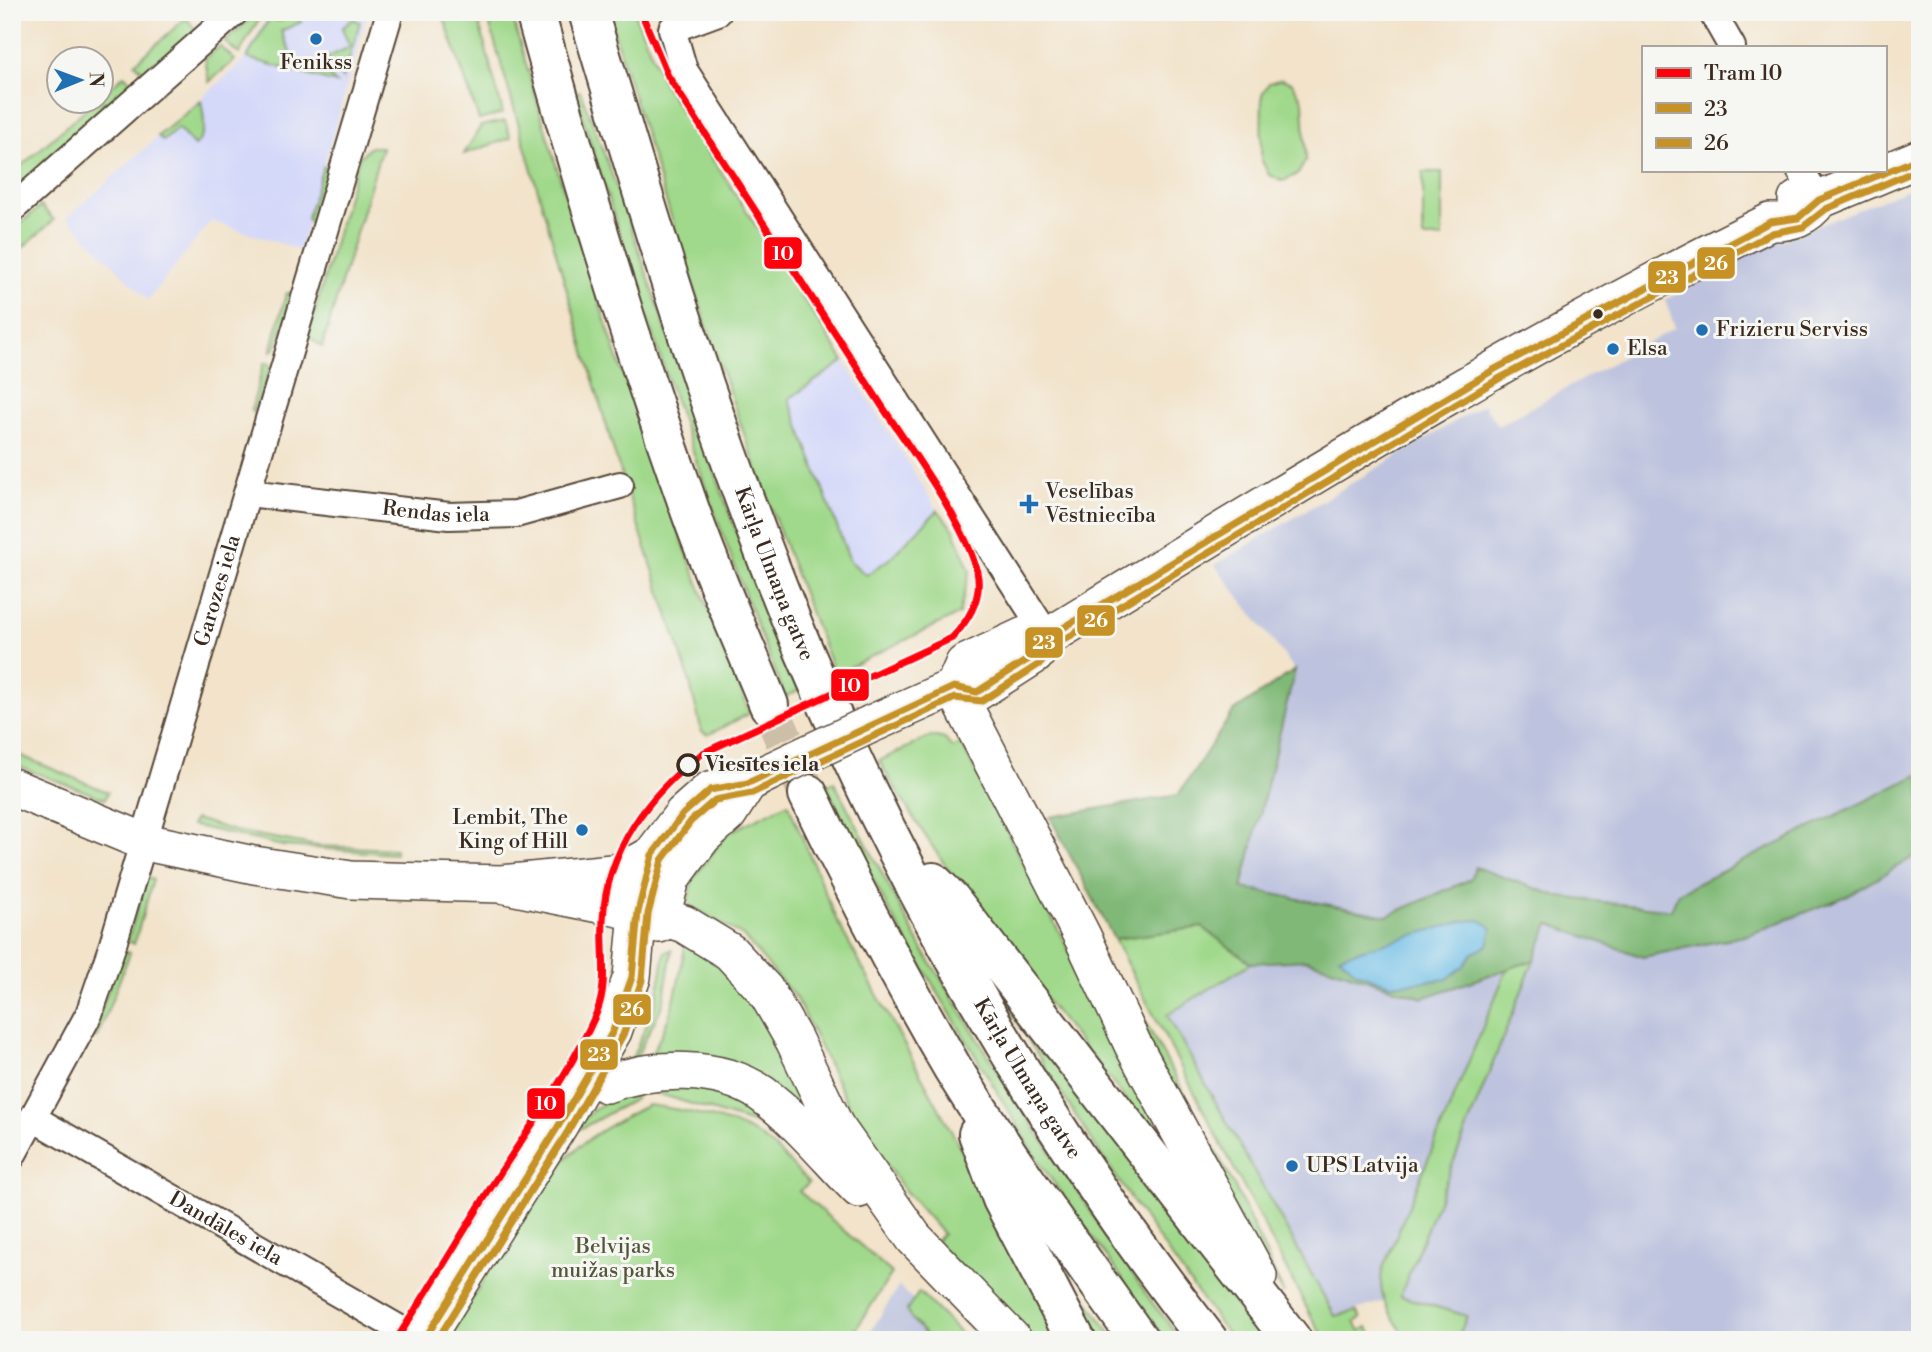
<svg xmlns="http://www.w3.org/2000/svg" width="1932" height="1352" font-family="'Libre Bodoni',serif">
<style>
.built{fill:#d4d8f9}
.industrial{fill:#bdc3de}
.green{fill:#a0d98b;stroke:#6e8254;stroke-width:2}
.forest{fill:#80b977;stroke:#5e724a;stroke-width:2}
.water{fill:#6bbde7;stroke:#537482;stroke-width:2}
.lines{fill:none;stroke-linecap:round;stroke-linejoin:round}
.highway-tunnel{stroke:#cdbea8;stroke-width:38;stroke-dasharray:38 19;stroke-linecap:butt}
.street-casing{stroke:#564638;stroke-width:30}
.secondary-casing{stroke:#564638;stroke-width:40}
.highway-casing{stroke:#564638;stroke-width:42}
.street{stroke:#fff;stroke-width:26}
.secondary{stroke:#fff;stroke-width:37}
.highway{stroke:#fff;stroke-width:38}
.secondary-bridge-casing{stroke:#564638;stroke-width:40;stroke-linecap:butt}
.secondary-bridge{stroke:#fff;stroke-width:37}
.bus-1-casing{stroke:#f6f6f2;stroke-width:12}
.bus-2-casing{stroke:#f6f6f2;stroke-width:12}
.bus-1{stroke:#c69225;stroke-width:7}
.bus-2{stroke:#c69225;stroke-width:7}
.tram-1-casing{stroke:#f6f6f2;stroke-width:12}
.tram-1{stroke:#ff000c;stroke-width:7}
.poi-dot{fill:#1f6fb2;stroke:#f6f6f2;stroke-width:2.5}
.bus-dot{fill:#3b2a1e;stroke:#f6f6f2;stroke-width:2.5}
.stop-dot{fill:#f6f6f2;stroke:#3b2a1e;stroke-width:3.5}
.labels{text-anchor:middle;dominant-baseline:central;stroke-width:6;stroke-linejoin:round;paint-order:stroke}
.poi-label{font-size:21px;fill:#3b2a1e;stroke:#f6f6f2;text-anchor:start}
.street-label{font-size:21px;fill:#3b2a1e;stroke:#f6f6f2}
.stop-label{font-size:21px;font-weight:bold;fill:#3b2a1e;stroke:#f6f6f2;text-anchor:start}
.park-label{font-size:21px;fill:#545639;stroke:#f6f6f2}
.line-badge{stroke:#f6f6f2;stroke-width:2.5}
.badge-label{font-size:19px;text-anchor:middle;font-weight:bold;fill:#fff}
</style>
<rect width="100%" height="100%" fill="#f6f6f2"/>
<filter id="ink" filterUnits="userSpaceOnUse"><feTurbulence type="fractalNoise" baseFrequency=".0143" numOctaves="2"/><feDisplacementMap in="SourceGraphic" scale="14" xChannelSelector="R" yChannelSelector="G"/><feConvolveMatrix kernelMatrix="1 2 1 2 8 2 1 2 1" color-interpolation-filters="sRGB"/></filter>
<filter id="wash" filterUnits="userSpaceOnUse"><feTurbulence type="fractalNoise" baseFrequency=".00686" numOctaves="4" result="noise"/><feDisplacementMap in="SourceGraphic" scale="28" xChannelSelector="R" yChannelSelector="G"/><feGaussianBlur stdDeviation="1.57" result="paint"/><feColorMatrix in="noise" values="0 0 0 0 0 0 0 0 0 0 0 0 0 0 0 0 0 1.4 0 .05"/><feComposite in="paint" operator="in"/></filter>
<g filter="url(#wash)">
<rect width="100%" height="100%" fill="#f2e3ca"/>
<!-- built -->
<path class="built" d="M270,12H368L300,250L211,221L148,300L67,218L243,61Z
M844,361L938,510L889,559L866,575L850,561L789,398Z"/>
<!-- industrial -->
<path class="industrial" d="M1920,184V774L1679,893L1671,910L1560,897L1476,867L1471,879L1387,916L1241,888L1295,670L1215,565L1484,404L1498,426L1675,328L1665,300L1746,255Z
M1920,853V1340H1457L1467,1316L1400,1297L1335,1316L1166,1015L1251,963L1307,960L1423,998L1534,960L1549,924L1643,957L1748,935L1847,896Z
M899,1286L954,1340H865Z"/>
<!-- green -->
<path class="green" d="M258,12H263L239,54L225,42Z
M442,12H476L503,113L479,120Z
M486,12H511C579,250 655,485 750,713L708,735L702,732L687,672L615,455Z
M608,12H634L664,84L844,361L789,399L850,561L866,575L889,559L938,510L954,530L970,571L959,614L835,674C747,457 675,237 608,12Z
M291,16L298,17L301,22L281,31L298,70L317,62L336,83L247,58L270,17L279,21Z
M186,18L198,32L145,73L135,63Z
M353,19L360,22L343,79L326,58L350,47L342,28Z
M220,46L235,60L209,82L205,59Z
M124,75L135,85L12,197V174L94,102H102V95Z
M1281,79L1292,83L1303,101L1306,160L1298,174L1283,181L1269,175L1261,159L1262,94L1269,83Z
M580,91C659,288 713,495 800,690L785,697C705,497 639,299 575,93Z
M201,101C204,117 208,136 194,146L178,128L163,141L158,136Z
M505,121L511,138L464,154L481,126Z
M370,147H382L322,347L308,336L359,157Z
M327,166L328,171L312,222H309L307,218L323,167Z
M1423,172H1442V238H1423Z
M41,206L54,220L12,257V231Z
M291,292L293,297L275,349L271,351L286,294Z
M264,363H268L271,367L253,413L251,410Z
M931,736L945,739L952,748L961,743L1184,1172C1079,1039 964,909 879,761Z
M12,752L108,792L105,799L12,764Z
M834,782L921,947L1022,1109L1153,1304L1182,1340H1166L1039,1162L888,909L826,785Z
M788,803L836,919L1065,1340H1033L935,1242L943,1234L900,1185L851,1110L796,998L743,936L691,906L688,901L693,879L728,833Z
M195,819L235,831L318,846L395,849V854L283,846L191,825Z
M147,877L153,880L134,944L128,941Z
M1202,927L1251,963L1167,1015L1335,1316L1356,1311L1361,1318L1355,1322L1360,1331L1367,1327L1376,1340H1326L1313,1320L1114,939Z
M686,939L737,975L822,1121L645,1064C673,1021 678,989 686,939Z
M672,950L663,1004L634,1062L633,1056L656,1004L665,952Z
M122,951L130,953L97,1038L93,1035Z
M1534,960L1400,1296L1467,1316L1457,1340H1408C1392,1317 1375,1297 1383,1268L1507,969Z
M985,967L1278,1340H1232C1142,1220 1060,1097 985,967Z
M1131,1005L1141,1014L1234,1185L1284,1294L1226,1196Z
M669,1080L748,1097L797,1142L799,1156L771,1129L653,1092Z
M626,1090L637,1093L635,1099L573,1133L571,1130L596,1108Z
M648,1105C680,1109 741,1121 766,1141C782,1153 795,1169 809,1183L799,1191L892,1273L849,1340H447L542,1184C578,1142 599,1130 648,1105Z
M1017,1200L1107,1329L1115,1340H1089Z
M933,1282L981,1331L979,1337L928,1285Z
M919,1292L967,1340H930L910,1317L907,1310Z"/>
<!-- forest -->
<path class="forest" d="M1295,670L1242,888L1387,916L1471,879L1475,867L1560,897L1671,910L1678,893L1920,774V853L1847,896L1748,935L1643,957L1549,924L1534,960L1423,998L1307,960L1251,963L1202,927L1114,939L1050,817L1178,795L1233,712Z"/>
<!-- water -->
<path class="water" d="M1480,920L1492,928L1488,945L1472,954L1464,966L1447,979L1402,984H1389L1356,972L1339,956L1463,921Z"/>
</g>
<g filter="url(#ink)">
<g class="lines">
<!-- highway-tunnel -->
<path class="highway-tunnel" d="M769,705L807,793"/>
<defs>
<g id="street">
<path d="M718,12L672,29L684,70L1048,637"/>
<path d="M1712,12L1732,47"/>
<path d="M1800,170L1819,200"/>
<path d="M12,209L235,12"/>
<path id="s1" d="M248,493L449,516L516,514L620,485"/>
<path id="s2" d="M33,1118L419,1340"/>
<path id="s3" d="M12,1156L89,1014L113,944L390,12"/>
</g>
<path id="secondary" d="M1797,200L1803,198L1819,200L1920,158
M954,687L1083,938L1133,1045L1258,1276
M954,687L964,664L1024,636L1048,637
M871,724L954,687L977,692L1035,655L1048,637C1285,492 1521,345 1770,222C1790,223 1808,217 1819,200
M12,787L145,842L254,865L351,880L501,884L622,872L652,855
M501,884L659,916L684,924L730,952L766,991L794,1040L835,1126L914,1238L1013,1340
M659,924L671,879L703,836L728,814L748,783
M606,1084C653,1067 719,1064 762,1094C798,1120 828,1158 859,1189
M424,1340L559,1125L613,1031L632,977L638,912L652,855L683,814L710,790L748,783L765,774"/>
<g id="highway">
<path d="M535,12C581,181 633,349 691,513C714,578 743,641 769,705"/>
<path id="s4" d="M588,12C652,227 717,444 804,651C906,893 1046,1133 1208,1340"/>
<path d="M808,794C852,886 900,978 952,1067C1009,1161 1075,1250 1139,1340"/>
<path d="M933,882L951,900L1292,1340"/>
<path d="M978,1134L1002,1199L1076,1340"/>
</g>
</defs>
<!-- street casing -->
<use href="#street" class="street-casing"/>
<!-- secondary casing -->
<use href="#secondary" class="secondary-casing"/>
<!-- highway casing -->
<use href="#highway" class="highway-casing"/>
<!-- street -->
<use href="#street" class="street"/>
<!-- secondary -->
<use href="#secondary" class="secondary"/>
<!-- highway -->
<use href="#highway" class="highway"/>
<defs>
<path id="secondary-bridge" d="M765,774L871,724"/>
</defs>
<!-- secondary-bridge casing -->
<use href="#secondary-bridge" class="secondary-bridge-casing"/>
<!-- secondary-bridge -->
<use href="#secondary-bridge" class="secondary-bridge"/>
<defs>
<path id="bus-1" d="M424,1340L559,1125L613,1031L632,977L638,912L652,855L683,814L710,790L748,783L954,687L977,692L1035,655L1048,637L1495,369L1770,222L1798,218L1819,200L1920,158"/>
<path id="bus-2" d="M437,1340L568,1131L623,1035L642,980L648,914L662,860L691,821L715,800L752,793L955,698L982,701L1041,663L1055,645L1500,378L1772,233L1803,227L1826,209L1920,169"/>
</defs>
<!-- bus-1 casing -->
<use href="#bus-1" class="bus-1-casing"/>
<!-- bus-2 casing -->
<use href="#bus-2" class="bus-2-casing"/>
<!-- bus-1 -->
<use href="#bus-1" class="bus-1"/>
<!-- bus-2 -->
<use href="#bus-2" class="bus-2"/>
<defs>
<path id="tram-1" d="M396,1340C432,1285 465,1228 500,1173C533,1122 571,1071 596,1014C609,984 601,952 603,920C606,851 649,793 703,753L952,638C969,620 983,598 977,572C966,524 910,449 882,406C811,296 739,186 668,76L641,12"/>
</defs>
<!-- tram-1 casing -->
<use href="#tram-1" class="tram-1-casing"/>
<!-- tram-1 -->
<use href="#tram-1" class="tram-1"/>
</g>
</g>
<!-- markers -->
<g class="poi-dot">
<circle cx="316" cy="39" r="7"/>
<circle cx="1702" cy="330" r="7"/>
<circle cx="1613" cy="349" r="7"/>
<path d="M1025.5 493.5h7v7h7v7h-7v7h-7v-7h-7v-7h7z"/>
<circle cx="582" cy="830" r="7"/>
<circle cx="1292" cy="1166" r="7"/>
</g>
<circle class="bus-dot" cx="1598" cy="314" r="6"/>
<circle class="stop-dot" cx="688" cy="765" r="10"/>
<g class="labels">
<!-- poi labels -->
<g class="poi-label">
<text x="316" y="63" text-anchor="middle">Fenikss</text>
<text x="1716" y="330">Frizieru Serviss</text>
<text x="1627" y="349">Elsa</text>
<text x="1045" y="492">Veselības<tspan x="1045" dy="24">Vēstniecība</tspan></text>
<text x="568" y="818" text-anchor="end">Lembit, The<tspan x="568" dy="24">King of Hill</tspan></text>
<text x="1306" y="1166">UPS Latvija</text>
</g>
<!-- street labels -->
<g class="street-label">
<text stroke="none"><textPath href="#s1" startOffset="189">Rendas iela</textPath></text>
<text stroke="none"><textPath href="#s4" startOffset="592">Kārļa Ulmaņa gatve</textPath></text>
<text stroke="none"><textPath href="#s3" startOffset="604">Garozes iela</textPath></text>
<text stroke="none"><textPath href="#s4" startOffset="1158">Kārļa Ulmaņa gatve</textPath></text>
<text stroke="none"><textPath href="#s2" startOffset="222">Dandāles iela</textPath></text>
</g>
<!-- stop labels -->
<g class="stop-label">
<text x="705" y="765">Viesītes iela</text>
</g>
<!-- park labels -->
<g class="park-label">
<text x="613" y="1247">Belvijas<tspan x="613" dy="24">muižas parks</tspan></text>
</g>
</g>
<g class="line-badge">
<rect x="763" y="236" width="40" height="34" rx="7" fill="#ff000c"/>
<rect x="1696" y="246" width="40" height="34" rx="7" fill="#c69225"/>
<rect x="1647" y="260" width="40" height="34" rx="7" fill="#c69225"/>
<rect x="1076" y="604" width="40" height="33" rx="7" fill="#c69225"/>
<rect x="1024" y="626" width="40" height="33" rx="7" fill="#c69225"/>
<rect x="830" y="668" width="40" height="34" rx="7" fill="#ff000c"/>
<rect x="612" y="993" width="40" height="33" rx="7" fill="#c69225"/>
<rect x="579" y="1038" width="40" height="33" rx="7" fill="#c69225"/>
<rect x="526" y="1087" width="40" height="33" rx="7" fill="#ff000c"/>
</g>
<g class="badge-label">
<text x="783" y="260">10</text>
<text x="1716" y="270">26</text>
<text x="1667" y="284">23</text>
<text x="1096" y="627">26</text>
<text x="1044" y="649">23</text>
<text x="850" y="692">10</text>
<text x="632" y="1016">26</text>
<text x="599" y="1061">23</text>
<text x="546" y="1110">10</text>
</g>
<!-- margin -->
<rect width="1932" height="1352" fill="none" stroke="#f6f6f2" stroke-width="42"/>
<!-- legend -->
<rect x="1642" y="46" width="245" height="126" fill="#f6f6f2" stroke="#aba49d" stroke-width="2"/>
<rect x="1656" y="68" width="35" height="10" fill="#ff000c" stroke="#aba49d" stroke-width="2"/>
<text x="1704" y="80" font-size="21" fill="#3b2a1e">Tram 10</text>
<rect x="1656" y="103" width="35" height="10" fill="#c69225" stroke="#aba49d" stroke-width="2"/>
<text x="1704" y="116" font-size="21" fill="#3b2a1e">23</text>
<rect x="1656" y="138" width="35" height="10" fill="#c69225" stroke="#aba49d" stroke-width="2"/>
<text x="1704" y="150" font-size="21" fill="#3b2a1e">26</text>
<!-- north arrow -->
<g transform="translate(80 80) rotate(89)"><circle r="33" fill="#f6f6f2" stroke="#aba49d" stroke-width="2"/>
<path d="M0-5L12 26L0 18L-12 26Z" fill="#1f6fb2"/>
<text y="-10" font-size="19" font-weight="bold" text-anchor="middle" fill="#3b2a1e">N</text>
</g>
</svg>
